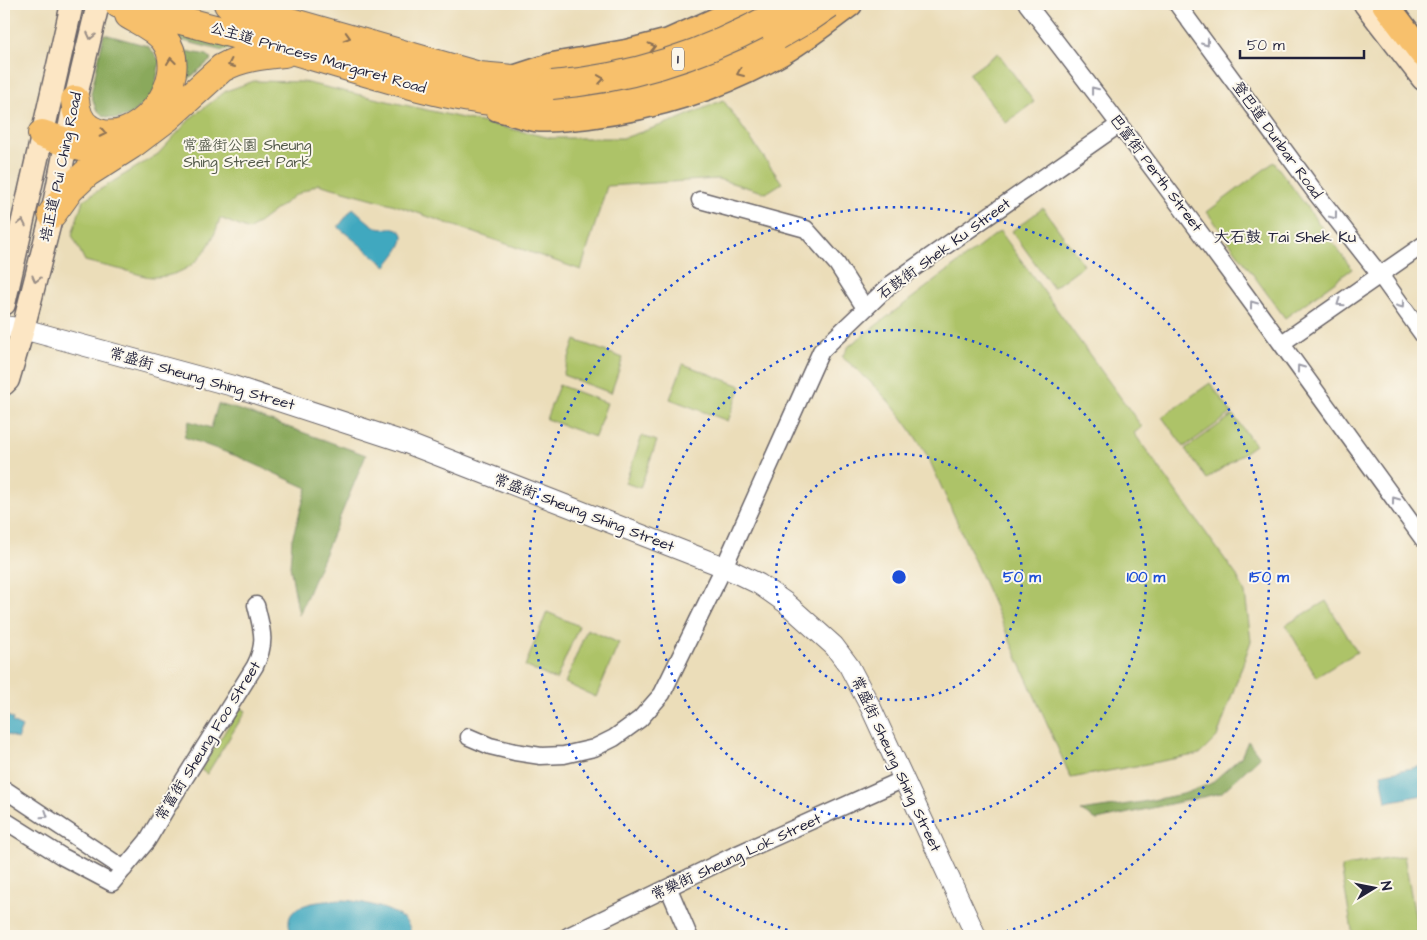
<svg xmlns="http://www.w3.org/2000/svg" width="1427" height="940" font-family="'Architects Daughter','LXGW WenKai TC',sans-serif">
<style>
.green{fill:#adc367;stroke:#687251}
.forest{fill:#8aa95c;stroke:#56664c}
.water{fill:#3fa8bf;stroke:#30657d}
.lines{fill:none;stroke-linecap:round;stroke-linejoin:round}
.minor-casing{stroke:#686367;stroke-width:19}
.tertiary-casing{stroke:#686367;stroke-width:22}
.secondary-casing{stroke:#686367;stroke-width:25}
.primary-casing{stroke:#686367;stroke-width:29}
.trunk-casing{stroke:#686367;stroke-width:30}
.minor{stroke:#fff;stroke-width:16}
.tertiary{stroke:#fff;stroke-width:20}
.secondary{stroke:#fce6c4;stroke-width:22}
.primary{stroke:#f7c06c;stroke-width:26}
.trunk{stroke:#f7c06c;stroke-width:28}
.trunk-bridge-casing{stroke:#686367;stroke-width:30;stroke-linecap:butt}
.trunk-bridge{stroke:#f7c06c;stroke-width:28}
.oneway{stroke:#9a8e86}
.oneway2{stroke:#8c7154}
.oneway3{stroke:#9c9ca7}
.ring{fill:none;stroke:#1d4ed8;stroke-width:2.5;stroke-dasharray:2.5 5}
.labels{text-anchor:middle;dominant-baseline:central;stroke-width:4;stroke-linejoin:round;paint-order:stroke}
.shield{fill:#fbf7ec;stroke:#636270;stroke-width:1}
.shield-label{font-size:14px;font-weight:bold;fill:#22223b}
.street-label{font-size:15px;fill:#22223b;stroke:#fbf7ec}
.park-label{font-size:15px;fill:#535a4a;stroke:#fbf7ec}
.neighbourhood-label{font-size:16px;fill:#22223b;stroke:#fbf7ec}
.centre{fill:#1d4ed8;stroke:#fbf7ec;stroke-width:2.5}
.ring-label{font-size:15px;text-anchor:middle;font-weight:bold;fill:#1d4ed8;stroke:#fbf7ec;stroke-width:4;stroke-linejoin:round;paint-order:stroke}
</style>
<rect width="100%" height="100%" fill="#fbf7ec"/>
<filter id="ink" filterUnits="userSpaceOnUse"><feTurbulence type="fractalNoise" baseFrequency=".02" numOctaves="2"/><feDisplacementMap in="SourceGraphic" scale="10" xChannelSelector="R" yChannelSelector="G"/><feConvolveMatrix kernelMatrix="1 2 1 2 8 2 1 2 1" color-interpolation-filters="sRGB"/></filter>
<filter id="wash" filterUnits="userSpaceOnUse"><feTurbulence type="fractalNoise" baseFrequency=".0096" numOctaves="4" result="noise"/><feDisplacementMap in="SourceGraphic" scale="20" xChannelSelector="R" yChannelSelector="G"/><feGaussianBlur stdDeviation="1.12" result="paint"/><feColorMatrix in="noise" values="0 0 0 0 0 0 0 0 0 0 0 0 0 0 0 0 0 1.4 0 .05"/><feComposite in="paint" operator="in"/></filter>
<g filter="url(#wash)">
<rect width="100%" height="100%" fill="#ebddb9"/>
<!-- green -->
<path class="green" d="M998,53L1034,102L1006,123L969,74Z
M254,81L303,82L551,138H624L676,120L723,100L782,183L766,193L718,179L607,186L581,270L392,204L318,184L294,196L249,230L220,218C211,251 191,277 153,277C146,277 138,274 131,272C115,268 100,265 85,261L72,235L83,200L158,154L192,117L226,91Z
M1274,162L1352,269L1285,318L1207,212Z
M1043,208L1084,265L1053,288L1012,231Z
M1000,231L1142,427L1134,433L1237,576L1245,593L1251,641L1217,737L1200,754L1071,778L929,459C903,415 882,390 842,357L849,346Z
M575,340L623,358L611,393L563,375Z
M683,364L741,386L728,421L670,399Z
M1210,383L1232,413L1184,447L1162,417Z
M559,385L607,403L595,437L546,419Z
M1233,415L1255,445L1207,479L1185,449Z
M642,436L657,441L640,488L625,483Z
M1326,601L1357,652L1316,677L1286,625Z
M547,612L579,626L556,680L525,666Z
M587,629L619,643L596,697L565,683Z
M240,707L246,711L207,774L201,770Z
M1404,856L1418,932L1398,936H1353L1341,867Z"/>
<!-- forest -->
<path class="forest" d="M170,30L229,46V49L223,51L176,39Z
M104,34L148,46L160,61L153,97L129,116L116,119L103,116L96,109L91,94Z
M180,50L207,55L212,59L186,81L185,69Z
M218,404L240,410L366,455L299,615L290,566L292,539L307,488L239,457L184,437L189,421L211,428Z
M1248,741L1260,757L1221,793L1097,820L1081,811L1142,802L1183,794L1210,784L1241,757Z"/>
<!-- water -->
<path class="water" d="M353,208C360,214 369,224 378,228C384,230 389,227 394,228C416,233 392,258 386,266L338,227Z
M4,714L13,719L12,722L22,727L17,739L6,734L4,737Z
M1423,766V795L1386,802L1381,774Z
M343,900C360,901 415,911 410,935L293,936C275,902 322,901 343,900Z"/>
</g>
<g filter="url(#ink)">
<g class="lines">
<defs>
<path id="minor" d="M1027,4C1163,179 1293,359 1423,539
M1177,4L1315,192L1380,275L1423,335
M700,200L806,229L837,264L865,308
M1282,343L1423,245
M469,737L490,746L515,752L541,756L564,755L594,748L614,738L640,719L662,694L724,567L821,351L891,284L1120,124
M4,789L124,869
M4,820L63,857L112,883L147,841L178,789L255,666C267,642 262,630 256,605
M669,889L689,936
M568,936L733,856L904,779"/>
<path id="tertiary" d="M4,326L23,329L233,386L401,441L724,567L759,584L786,603L834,646L849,666L871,708L976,936"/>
<path id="secondary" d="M1365,4L1423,79
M4,304L72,4
M4,384L8,380L23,329L52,214L75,100L98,4"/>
<path id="primary" d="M1385,4L1423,54
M513,79L553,66L626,53L669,42L754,4
M498,108C510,111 523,116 535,118C553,120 570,117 588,115C655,107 723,86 781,52C805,38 827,20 849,4"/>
<path id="trunk" d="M119,4C183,21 248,37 312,56C390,79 468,107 551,104C628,101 709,71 777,36
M228,4L479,76L513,79L552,85
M75,100C76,112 79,123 90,129C135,156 195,79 164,39C155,28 141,22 129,15
M42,134L81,147L114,155
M52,214L70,189L87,173L131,145L168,117L222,68C241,57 263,55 284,53"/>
</defs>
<!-- minor casing -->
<use href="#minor" class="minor-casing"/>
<!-- tertiary casing -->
<use href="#tertiary" class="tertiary-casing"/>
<!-- secondary casing -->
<use href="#secondary" class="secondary-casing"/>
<!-- primary casing -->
<use href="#primary" class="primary-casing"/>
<!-- trunk casing -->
<use href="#trunk" class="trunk-casing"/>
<!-- minor -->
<use href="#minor" class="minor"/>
<!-- tertiary -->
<use href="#tertiary" class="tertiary"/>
<!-- secondary -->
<use href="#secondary" class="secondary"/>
<!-- primary -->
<use href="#primary" class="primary"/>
<!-- trunk -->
<use href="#trunk" class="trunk"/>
<defs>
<path id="trunk-bridge" d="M777,36L810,17L829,4
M552,85C639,78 721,49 795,4"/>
</defs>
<!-- trunk-bridge casing -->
<use href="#trunk-bridge" class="trunk-bridge-casing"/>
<!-- trunk-bridge -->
<use href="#trunk-bridge" class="trunk-bridge"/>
</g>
<!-- one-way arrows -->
<defs><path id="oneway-chevron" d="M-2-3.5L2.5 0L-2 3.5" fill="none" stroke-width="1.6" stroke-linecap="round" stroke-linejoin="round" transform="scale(1.25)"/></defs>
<g class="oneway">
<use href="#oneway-chevron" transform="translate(91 36) rotate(103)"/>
<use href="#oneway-chevron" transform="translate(22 223) rotate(-78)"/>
<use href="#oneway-chevron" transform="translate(36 279) rotate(104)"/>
</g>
<g class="oneway2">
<use href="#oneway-chevron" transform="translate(347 37) rotate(16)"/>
<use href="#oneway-chevron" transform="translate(652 47) rotate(-14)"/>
<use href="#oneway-chevron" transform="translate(171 61) rotate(-97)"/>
<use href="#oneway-chevron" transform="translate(231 64) rotate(155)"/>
<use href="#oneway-chevron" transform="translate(740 73) rotate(157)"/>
<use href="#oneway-chevron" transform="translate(601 79) rotate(-9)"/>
<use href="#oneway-chevron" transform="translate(103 133) rotate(12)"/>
</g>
<g class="oneway3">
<use href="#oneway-chevron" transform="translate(1206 43) rotate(54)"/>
<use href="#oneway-chevron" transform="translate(1094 90) rotate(-128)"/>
<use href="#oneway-chevron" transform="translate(1334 216) rotate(53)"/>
<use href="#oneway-chevron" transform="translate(1340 303) rotate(145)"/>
<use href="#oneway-chevron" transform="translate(1253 304) rotate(-126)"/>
<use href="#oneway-chevron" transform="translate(1401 305) rotate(54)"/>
<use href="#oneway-chevron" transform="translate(1300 368) rotate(-126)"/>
<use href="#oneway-chevron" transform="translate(1395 500) rotate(-126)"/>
<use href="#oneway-chevron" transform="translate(45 815) rotate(33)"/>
</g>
</g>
<!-- distance rings -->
<g class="ring">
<circle cx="899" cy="577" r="123"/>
<circle cx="899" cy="577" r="247"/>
<path d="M809 936A370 370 0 1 1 989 936"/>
</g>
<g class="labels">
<!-- shield labels -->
<rect class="shield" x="672" y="47.5" width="12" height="23" rx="4"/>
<g class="shield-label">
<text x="678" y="59">1</text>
</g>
<!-- street labels -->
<g class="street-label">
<text transform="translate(318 58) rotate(16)">公主道 Princess Margaret Road</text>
<text transform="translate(1277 140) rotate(54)">登巴道 Dunbar Road</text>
<text transform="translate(61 167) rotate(-78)">培正道 Pui Ching Road</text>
<text transform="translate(1156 173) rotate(53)">巴富街 Perth Street</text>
<text transform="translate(944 249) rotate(-36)">石鼓街 Shek Ku Street</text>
<text transform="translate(202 379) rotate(16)">常盛街 Sheung Shing Street</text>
<text transform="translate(584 513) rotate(21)">常盛街 Sheung Shing Street</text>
<text transform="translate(208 741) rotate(-58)">常富街 Sheung Foo Street</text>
<text transform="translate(896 764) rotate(65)">常盛街 Sheung Shing Street</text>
<text transform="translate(736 857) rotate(-25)">常樂街 Sheung Lok Street</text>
</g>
<!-- park labels -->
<g class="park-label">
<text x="247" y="145">常盛街公園 Sheung<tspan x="247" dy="17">Shing Street Park</tspan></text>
</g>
<!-- neighbourhood labels -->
<g class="neighbourhood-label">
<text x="1285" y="237">大石鼓 Tai Shek Ku</text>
</g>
</g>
<circle cx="899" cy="577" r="8" class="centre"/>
<g class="ring-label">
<text x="1022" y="582">50 m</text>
<text x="1146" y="582">100 m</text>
<text x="1269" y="582">150 m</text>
</g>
<!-- margin -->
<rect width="1427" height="940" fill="none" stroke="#fbf7ec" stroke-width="20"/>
<!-- north arrow -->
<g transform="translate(1374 888) rotate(80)" stroke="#fbf7ec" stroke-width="4" paint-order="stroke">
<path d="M0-4L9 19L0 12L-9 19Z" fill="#22223b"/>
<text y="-8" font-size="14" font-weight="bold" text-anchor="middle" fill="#22223b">N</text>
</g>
<!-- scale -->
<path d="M1240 50v8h124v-8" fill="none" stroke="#22223b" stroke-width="2.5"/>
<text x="1247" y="50" font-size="15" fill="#22223b" stroke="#fbf7ec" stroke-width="4" paint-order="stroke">50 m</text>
</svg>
